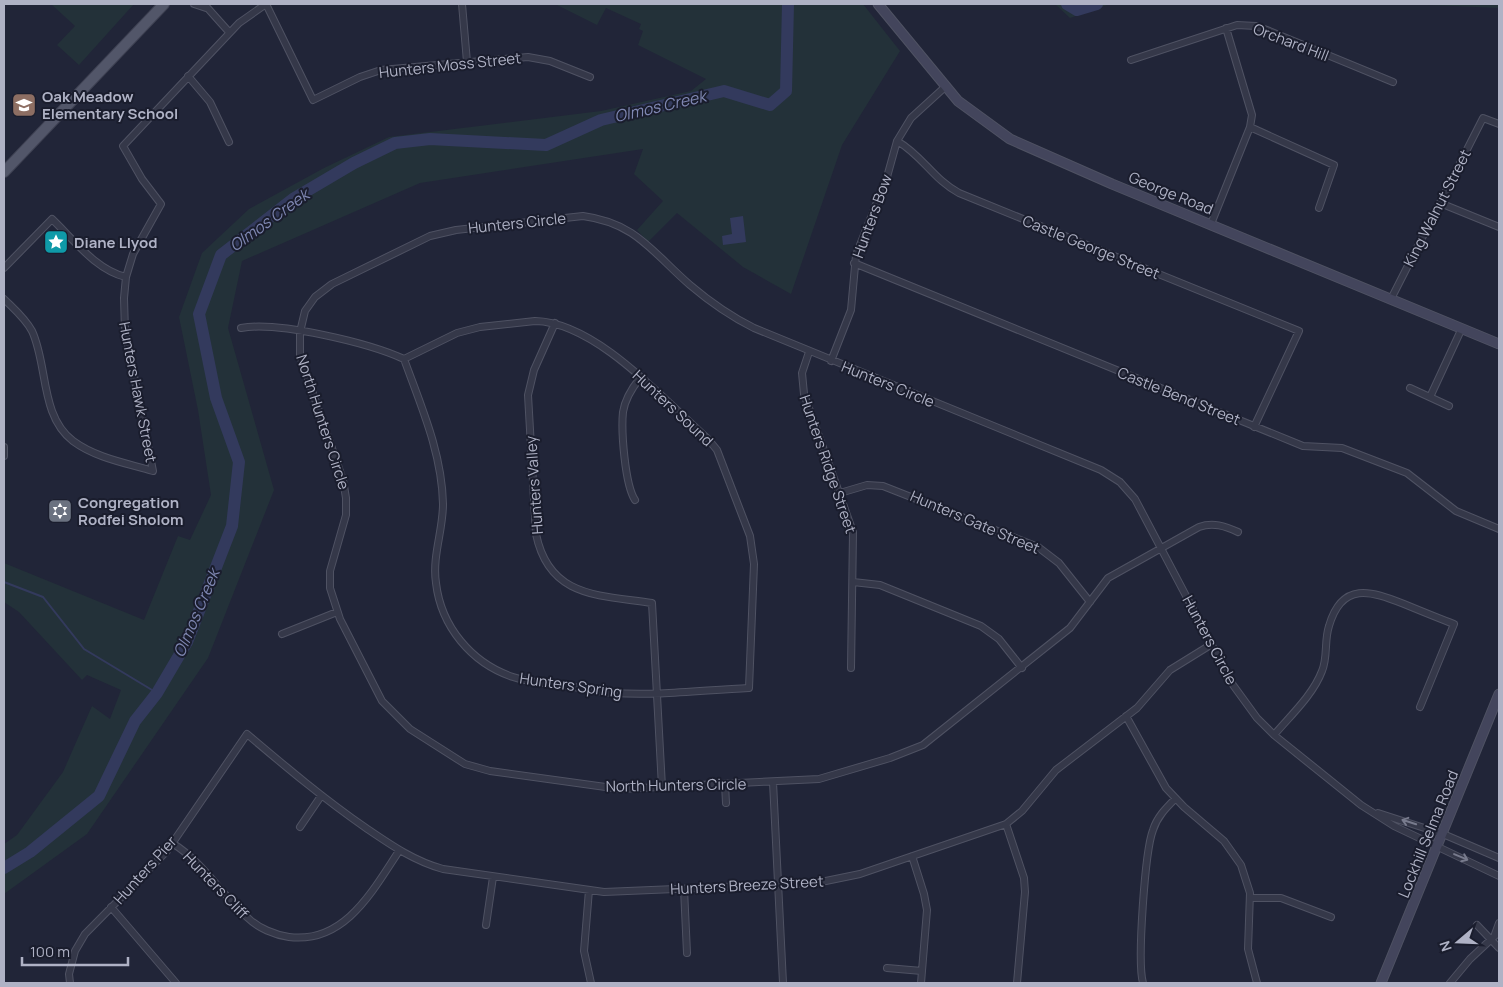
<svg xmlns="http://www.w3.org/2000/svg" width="1503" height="987" font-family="Manrope,sans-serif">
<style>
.green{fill:#233139}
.water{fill:#333a5d}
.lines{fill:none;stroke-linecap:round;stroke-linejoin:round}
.stream{stroke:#333a5d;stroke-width:2}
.river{stroke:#333a5d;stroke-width:12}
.street-casing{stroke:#4f5263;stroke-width:8}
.secondary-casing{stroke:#4f5263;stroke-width:11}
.primary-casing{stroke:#3e4152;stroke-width:12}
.street{stroke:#353849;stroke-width:6}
.secondary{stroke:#43455c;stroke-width:9}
.primary{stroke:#525669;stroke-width:10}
.oneway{stroke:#787b8d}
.labels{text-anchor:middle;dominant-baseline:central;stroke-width:4;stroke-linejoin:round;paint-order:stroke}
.street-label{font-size:15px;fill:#afb2c5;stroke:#1a1d2d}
.poi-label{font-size:15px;font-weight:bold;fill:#afb2c5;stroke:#1a1d2d;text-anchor:start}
.water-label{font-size:16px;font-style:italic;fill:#7f87b2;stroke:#1a1d2d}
</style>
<rect width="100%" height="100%" fill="#212538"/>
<!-- green -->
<path class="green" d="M51,4H134L79,65L57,45L75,26Z
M555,4H863L900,51L842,145L791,294L743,267L677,213L648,242L637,230L663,201L634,174L643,149L420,183L242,261L228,328L274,490L208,658L87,834L4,894V844L17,835L63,772L92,706L110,719L121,690L87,675L82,680L19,612L4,602V563L144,620L178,536L190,540L211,495L198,410L179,317L202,253L249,209L324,168L389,137L601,111L691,91L706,79L638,45L643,31L639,29L641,24L606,8L597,25Z
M1055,4H1110L1070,18Z
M1405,4H1499V8Z"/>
<!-- water -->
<path class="water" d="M743,216L746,242L723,245L722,236L732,234L730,218Z"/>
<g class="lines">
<!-- stream -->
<path class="stream" d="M4,582L43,597L84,649L157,693"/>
<!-- river -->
<path class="river" d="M1067,4L1077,10L1097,4
M4,868L30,852L99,796L135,721L157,693L187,642L232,526L239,462L216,398L199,314L221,255L293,199L354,163L395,143L430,139L546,145L601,120L724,91L770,105L786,91L788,4"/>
<defs>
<path id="street" d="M194,4L206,8
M204,4L229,32
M266,4L313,100L360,77L381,70L528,57L550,61L590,77
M462,4L467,62
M1131,60L1237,25L1256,26L1267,30L1393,82
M188,76L210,102L229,142
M1250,127L1334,165L1319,208
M897,141C922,155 934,180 959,193L1299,331L1254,427
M1440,203L1499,227
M1211,224L1250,127L1252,115L1226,28
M854,263L1303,446L1342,448L1407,473L1456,511L1499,529
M4,268L52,219C74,240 96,270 126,277
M4,299C14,309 25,318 32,331C48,365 40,416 73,441C96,458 126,463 153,471L125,331L124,298L126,277L133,254L161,204L142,179L123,146L239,23L266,4
M1391,299L1483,118L1499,124
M535,321C596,322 664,400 708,439L717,450L750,536L754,564L749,688C704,690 658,696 613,693C598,692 583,688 568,686C550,683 530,683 513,677C471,663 441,626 436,583C432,556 443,531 443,504C442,453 421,406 404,359L457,333L480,327Z
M555,323L534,370L528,395L536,534C549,598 599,595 652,603L662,787
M241,328C278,321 369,343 404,359
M809,352L802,373L804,394L853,532L851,668
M831,361L851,310L856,255L887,177L897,141L911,118L945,87
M1410,388L1449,406
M1430,397L1462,328
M4,447V456
M840,493L867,485L883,486L1038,547L1059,563L1090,602
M635,500C625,485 621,431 623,412C625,399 632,388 640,378
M1238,532C1225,526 1213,522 1199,527L1108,578L1070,628L923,745L890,758L819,779L620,789L490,771L465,764L410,729L382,701L340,619L330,588V571L346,515V498L343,480L300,356V332L305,311L315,297L332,284L430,236L456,230L583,216C636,223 652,252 690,285C710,302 730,316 754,328L1101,470L1120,482L1135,499L1233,685L1257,718L1274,735L1361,805L1394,826L1499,876
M853,582L880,585L981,626L999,639L1022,668
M282,634L337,612
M1126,716L1166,788L1184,807L1224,841L1241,865L1250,893L1248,949L1257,983
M1274,735C1290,716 1313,695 1322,671C1328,657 1324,641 1329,626C1342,581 1371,591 1404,604C1421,611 1438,618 1454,624L1420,707
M773,782L783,983
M725,784L726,803
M1378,813L1443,834L1499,858
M1006,824L1024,878L1025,892L1017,983
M300,827L321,796
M172,843C203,862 221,894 248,918C258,928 275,935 289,937C345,944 373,890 399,851
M912,856L924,894L927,910L921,983
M684,889L687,953
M589,890L584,951L591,983
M1250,898H1281L1331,917
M111,907L176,983
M486,925L493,877
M1477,925L1499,948
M1495,934L1499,923
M887,968L922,971
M70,983L69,974L75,951L85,934L167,851L247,734C286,767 324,799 366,828C391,845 414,861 443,869L604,892L816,883L860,874L1006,824L1022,811L1056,770L1137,708L1170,670L1212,644
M1143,983C1137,962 1145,851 1153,830C1157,817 1166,808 1175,799
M1450,983L1470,959L1499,932"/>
<path id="secondary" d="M878,4L958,101L1010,139L1112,184L1499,344
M1381,983L1499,694"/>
<path id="primary" d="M4,172L164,4"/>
</defs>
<!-- street casing -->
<use href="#street" class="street-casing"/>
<!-- secondary casing -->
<use href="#secondary" class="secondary-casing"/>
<!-- primary casing -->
<use href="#primary" class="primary-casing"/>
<!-- street -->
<use href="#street" class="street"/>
<!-- secondary -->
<use href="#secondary" class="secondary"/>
<!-- primary -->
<use href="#primary" class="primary"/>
</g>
<!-- one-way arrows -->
<defs><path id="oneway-shaft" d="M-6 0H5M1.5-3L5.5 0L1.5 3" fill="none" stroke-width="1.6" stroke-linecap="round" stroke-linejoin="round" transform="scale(1.25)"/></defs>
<g class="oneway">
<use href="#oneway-shaft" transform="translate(1409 822) rotate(-162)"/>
<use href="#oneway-shaft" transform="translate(1461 857) rotate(23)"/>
</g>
<!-- icons -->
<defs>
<symbol id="school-square" viewBox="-11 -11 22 22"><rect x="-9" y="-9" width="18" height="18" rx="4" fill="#8d6e63" stroke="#1a1d2d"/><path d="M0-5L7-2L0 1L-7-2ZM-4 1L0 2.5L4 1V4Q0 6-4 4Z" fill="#fff"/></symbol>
<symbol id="sight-square" viewBox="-11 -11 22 22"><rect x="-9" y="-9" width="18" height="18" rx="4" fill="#0f9aa8" stroke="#1a1d2d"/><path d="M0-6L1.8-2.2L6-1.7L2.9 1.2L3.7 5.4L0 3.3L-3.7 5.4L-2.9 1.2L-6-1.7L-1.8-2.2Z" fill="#fff"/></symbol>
<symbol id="synagogue-square" viewBox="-11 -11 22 22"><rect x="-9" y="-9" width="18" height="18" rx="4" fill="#6b7280" stroke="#1a1d2d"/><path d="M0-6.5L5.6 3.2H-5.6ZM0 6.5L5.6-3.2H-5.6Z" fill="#fff"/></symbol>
</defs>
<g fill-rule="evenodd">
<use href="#school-square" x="10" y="91" width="28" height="28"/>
<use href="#sight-square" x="42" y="228" width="28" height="28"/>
<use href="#synagogue-square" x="46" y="497" width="28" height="28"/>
</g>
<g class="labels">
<!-- street labels -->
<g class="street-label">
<text transform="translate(1291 42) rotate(21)">Orchard Hill</text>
<text transform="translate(450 65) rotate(-6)">Hunters Moss Street</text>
<text transform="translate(1171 193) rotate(22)">George Road</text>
<text transform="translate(1437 208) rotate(-63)">King Walnut Street</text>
<text transform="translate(872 216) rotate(-70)">Hunters Bow</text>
<text transform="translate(517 223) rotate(-6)">Hunters Circle</text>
<text transform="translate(1091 247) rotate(22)">Castle George Street</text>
<text transform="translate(888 384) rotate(22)">Hunters Circle</text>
<text transform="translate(138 392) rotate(79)">Hunters Hawk Street</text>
<text transform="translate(1179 396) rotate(22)">Castle Bend Street</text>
<text transform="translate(673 408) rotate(43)">Hunters Sound</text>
<text transform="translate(323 422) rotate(72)">North Hunters Circle</text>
<text transform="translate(828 464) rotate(71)">Hunters Ridge Street</text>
<text transform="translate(534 485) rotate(-94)">Hunters Valley</text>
<text transform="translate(975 522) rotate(23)">Hunters Gate Street</text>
<text transform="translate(1210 640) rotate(62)">Hunters Circle</text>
<text transform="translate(571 685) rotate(8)">Hunters Spring</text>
<text transform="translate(676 785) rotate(-1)">North Hunters Circle</text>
<text transform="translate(1428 834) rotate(-68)">Lockhill Selma Road</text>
<text transform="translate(145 870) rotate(-48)">Hunters Pier</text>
<text transform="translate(216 885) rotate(46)">Hunters Cliff</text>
<text transform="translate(747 885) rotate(-3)">Hunters Breeze Street</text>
</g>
<!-- poi labels -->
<g class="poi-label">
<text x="42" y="96">Oak Meadow<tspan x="42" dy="17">Elementary School</tspan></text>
<text x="74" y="242">Diane Llyod</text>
<text x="78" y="502">Congregation<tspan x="78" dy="17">Rodfei Sholom</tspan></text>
</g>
<!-- water labels -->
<g class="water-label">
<text transform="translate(660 106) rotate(-13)">Olmos Creek</text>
<text transform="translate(269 220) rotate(-36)">Olmos Creek</text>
<text transform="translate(196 613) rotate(-67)">Olmos Creek</text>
</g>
</g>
<!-- border -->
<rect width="1503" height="987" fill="none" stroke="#afb2c5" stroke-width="10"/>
<!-- north arrow -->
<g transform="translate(1458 942) rotate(251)" stroke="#1a1d2d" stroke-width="4" paint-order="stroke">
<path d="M0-4L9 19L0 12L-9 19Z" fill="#afb2c5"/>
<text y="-8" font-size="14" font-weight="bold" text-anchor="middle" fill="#afb2c5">N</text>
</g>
<!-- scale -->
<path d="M22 957v8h106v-8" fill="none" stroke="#afb2c5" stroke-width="2.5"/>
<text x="30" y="957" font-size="15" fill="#afb2c5" stroke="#1a1d2d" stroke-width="4" paint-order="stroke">100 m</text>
</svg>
